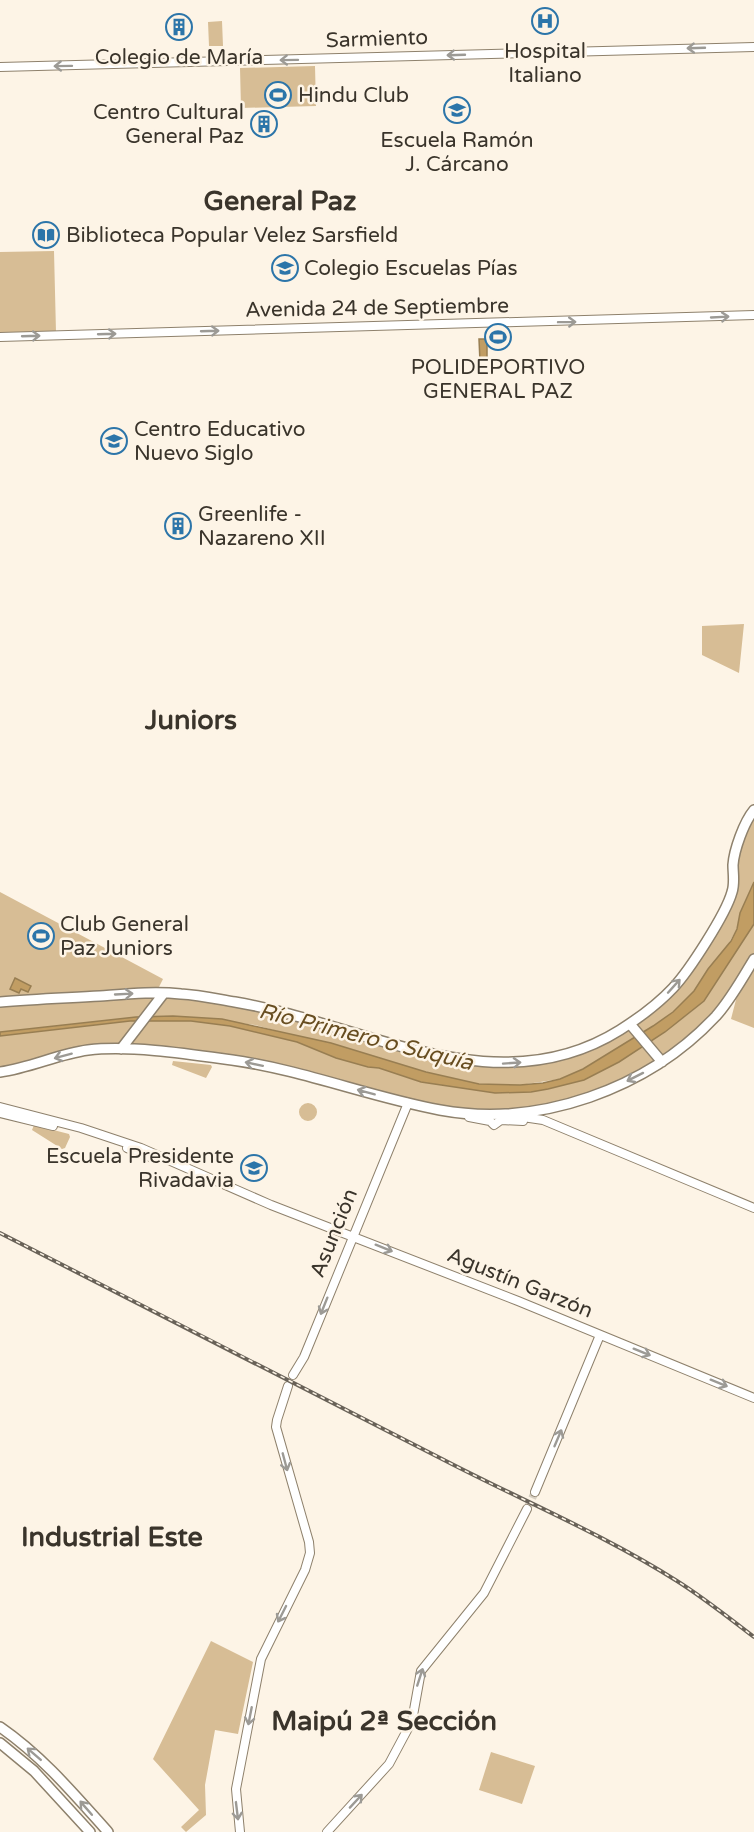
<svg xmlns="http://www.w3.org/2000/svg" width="754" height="1832" font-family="'Varela Round',sans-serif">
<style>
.green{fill:#d7bd95}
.water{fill:#c19d63;stroke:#987e52;stroke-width:1.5}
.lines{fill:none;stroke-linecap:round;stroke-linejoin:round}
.secondary-tunnel{stroke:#d6cec1;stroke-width:8;stroke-dasharray:8 4;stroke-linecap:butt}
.secondary-casing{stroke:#8e816c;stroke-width:10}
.primary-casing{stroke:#8e816c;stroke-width:12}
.secondary{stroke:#fff;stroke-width:8}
.primary{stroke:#fff;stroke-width:9}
.rail-casing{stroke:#696258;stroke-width:4}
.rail{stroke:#fdf4e6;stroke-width:1.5;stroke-dasharray:4.5;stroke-linecap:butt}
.oneway{stroke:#9c9a95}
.labels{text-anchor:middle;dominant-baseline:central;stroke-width:5;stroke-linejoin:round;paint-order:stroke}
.street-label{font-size:21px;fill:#3a342b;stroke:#fdf4e6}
.poi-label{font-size:21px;fill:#3a342b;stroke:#fdf4e6;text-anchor:start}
.water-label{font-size:22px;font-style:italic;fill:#674d20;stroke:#fdf4e6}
.district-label{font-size:27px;font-weight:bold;fill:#3a342b;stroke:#fdf4e6}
</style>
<rect width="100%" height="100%" fill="#fdf4e6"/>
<!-- green -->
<path class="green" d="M222,21L223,46H209L208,22Z
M315,66L316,106L241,108L240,68Z
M54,251L56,332H0V252Z
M744,624L739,673L702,655V626Z
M754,810V882L740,913L737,929L723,953L708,969L694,991L673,1012L653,1026L583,1069L560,1079L520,1085L479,1084L426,1072L331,1043L299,1037L255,1025L201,1018L173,1016L136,1017L0,1032V1002L180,993L497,1064L592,1046L665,996L726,907L733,865Z
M0,892L163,979L159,987L0,998Z
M754,924V959L723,1007L649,1070L565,1104L465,1113L254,1064L106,1049L0,1072V1036L130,1021H191L230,1026L297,1042L336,1058L368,1067L379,1068L421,1082L495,1093L548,1089L584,1080L598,1073L654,1039L686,1016L704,1001Z
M754,965V1028L731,1019L739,988Z
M173,1061L211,1065L212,1067L206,1078L172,1065Z
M299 1112a9 9 0 1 1 18 0a9 9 0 1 1-18 0Z
M34,1125L69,1134L70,1137L65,1148L62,1149L32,1130Z
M211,1641L253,1662L238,1734L215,1730L205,1785L206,1815L186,1832L181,1827L199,1810L153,1759Z
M491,1752L535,1766L522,1804L479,1790Z"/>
<!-- water -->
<path class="water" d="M479,339H487V361L480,362Z
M754,882V924L704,1001L665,1032L619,1062L584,1080L548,1089L531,1092L495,1093L421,1082L379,1068L368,1067L336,1058L297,1042L230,1026L191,1021H130L0,1036V1032L136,1017L173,1016L222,1019L331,1043L426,1072L479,1084L520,1085L543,1083L560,1079L583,1069L653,1026L673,1012L694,991L708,969L731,941L737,929L740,913Z
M15,978L31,986L28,992L21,989L19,993L10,989Z"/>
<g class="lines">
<!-- secondary-tunnel -->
<path class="secondary-tunnel" d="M527,1509L535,1492"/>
<defs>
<path id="secondary" d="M0,67L754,47
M0,337L754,315
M0,1107L81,1128L141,1148L271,1205L518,1301L754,1398
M0,1113L53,1126
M516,1116L543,1120L754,1208
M469,1117L490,1121L494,1125L501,1120L523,1121
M127,1148L153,1158
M293,1375L304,1357L408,1103
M535,1492L600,1335
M240,1832L236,1789L261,1659L305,1570L310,1553L309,1542L276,1427L277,1420L288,1386
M327,1832L389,1764L412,1721L421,1671L484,1593L527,1509"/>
<path id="primary" d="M0,1002C33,999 66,998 100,996C126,994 154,991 181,994C199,995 217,999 235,1002C362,1023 496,1108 620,1030C639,1018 658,1004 673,988C689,971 726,914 732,892C735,883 733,874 733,865C734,850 744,822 754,810
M630,1024L662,1062
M121,1049L164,993
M0,1072C30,1068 58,1054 88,1050C131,1045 189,1054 232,1060C303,1070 370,1097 440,1110C539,1128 648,1089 716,1016C731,999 742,979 754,959
M0,1727C42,1756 74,1794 108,1832
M0,1743L34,1771L90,1832"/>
</defs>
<!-- secondary casing -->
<use href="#secondary" class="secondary-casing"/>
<!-- primary casing -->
<use href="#primary" class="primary-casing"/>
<!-- secondary -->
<use href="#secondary" class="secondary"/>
<!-- primary -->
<use href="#primary" class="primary"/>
<defs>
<path id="rail" d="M0,1233C148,1308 296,1384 444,1460C521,1500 603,1534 677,1581C704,1598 729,1618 754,1637"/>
</defs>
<!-- rail casing -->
<use href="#rail" class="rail-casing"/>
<!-- rail -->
<use href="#rail" class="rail"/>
</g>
<!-- one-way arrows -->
<defs><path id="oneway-shaft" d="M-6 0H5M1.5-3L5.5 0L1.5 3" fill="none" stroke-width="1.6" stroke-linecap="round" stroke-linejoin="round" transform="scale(1.5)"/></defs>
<g class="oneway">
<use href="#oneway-shaft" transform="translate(696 48) rotate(178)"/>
<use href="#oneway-shaft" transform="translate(456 55) rotate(178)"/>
<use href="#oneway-shaft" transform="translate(289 60) rotate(179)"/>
<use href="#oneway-shaft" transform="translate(63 66) rotate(179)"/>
<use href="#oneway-shaft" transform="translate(720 317) rotate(-3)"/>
<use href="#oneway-shaft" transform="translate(567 322) rotate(-1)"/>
<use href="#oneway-shaft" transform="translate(210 331) rotate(-2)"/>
<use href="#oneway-shaft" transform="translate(107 334) rotate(-2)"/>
<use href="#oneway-shaft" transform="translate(31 336) rotate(-2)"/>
<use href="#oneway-shaft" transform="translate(674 986) rotate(-48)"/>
<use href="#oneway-shaft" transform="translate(124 994) rotate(-3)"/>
<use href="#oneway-shaft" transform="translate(63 1056) rotate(165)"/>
<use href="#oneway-shaft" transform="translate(512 1063) rotate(-4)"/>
<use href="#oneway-shaft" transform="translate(254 1064) rotate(-168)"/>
<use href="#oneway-shaft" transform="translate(635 1077) rotate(153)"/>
<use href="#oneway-shaft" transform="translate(366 1092) rotate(-165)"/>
<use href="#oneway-shaft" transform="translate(384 1248) rotate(22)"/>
<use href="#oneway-shaft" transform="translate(324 1306) rotate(112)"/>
<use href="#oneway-shaft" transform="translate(642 1352) rotate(22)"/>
<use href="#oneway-shaft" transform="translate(719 1383) rotate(22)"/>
<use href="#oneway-shaft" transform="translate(558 1438) rotate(-67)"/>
<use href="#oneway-shaft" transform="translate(285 1462) rotate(75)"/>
<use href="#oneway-shaft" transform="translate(282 1614) rotate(117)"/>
<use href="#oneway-shaft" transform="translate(420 1677) rotate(-72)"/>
<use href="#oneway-shaft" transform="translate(250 1716) rotate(101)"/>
<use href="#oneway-shaft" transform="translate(34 1754) rotate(-139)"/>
<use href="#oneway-shaft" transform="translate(356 1801) rotate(-47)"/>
<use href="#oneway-shaft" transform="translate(86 1808) rotate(-131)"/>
<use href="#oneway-shaft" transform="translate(237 1811) rotate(83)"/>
</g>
<!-- icons -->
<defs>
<symbol id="hospital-ring" viewBox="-11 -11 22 22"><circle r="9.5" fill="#fdf4e6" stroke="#2c75a9" stroke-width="1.5"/><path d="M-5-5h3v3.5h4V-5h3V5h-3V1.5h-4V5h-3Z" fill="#2c75a9"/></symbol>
<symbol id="building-ring" viewBox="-11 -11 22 22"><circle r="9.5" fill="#fdf4e6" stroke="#2c75a9" stroke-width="1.5"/><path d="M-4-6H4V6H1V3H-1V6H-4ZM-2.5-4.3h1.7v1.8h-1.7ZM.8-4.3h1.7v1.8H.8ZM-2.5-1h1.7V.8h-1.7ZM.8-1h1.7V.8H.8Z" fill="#2c75a9"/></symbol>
<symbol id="stadium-ring" viewBox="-11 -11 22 22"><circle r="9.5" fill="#fdf4e6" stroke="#2c75a9" stroke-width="1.5"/><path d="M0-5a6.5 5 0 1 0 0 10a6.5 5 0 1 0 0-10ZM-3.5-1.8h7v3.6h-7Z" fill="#2c75a9"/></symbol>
<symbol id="school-ring" viewBox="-11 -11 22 22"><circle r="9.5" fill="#fdf4e6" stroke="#2c75a9" stroke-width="1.5"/><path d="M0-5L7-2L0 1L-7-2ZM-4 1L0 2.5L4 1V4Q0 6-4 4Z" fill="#2c75a9"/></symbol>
<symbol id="library-ring" viewBox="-11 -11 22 22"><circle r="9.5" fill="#fdf4e6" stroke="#2c75a9" stroke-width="1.5"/><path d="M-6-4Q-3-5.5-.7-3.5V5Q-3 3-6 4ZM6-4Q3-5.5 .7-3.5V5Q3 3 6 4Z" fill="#2c75a9"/></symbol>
</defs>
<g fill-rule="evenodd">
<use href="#hospital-ring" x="530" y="6" width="30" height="30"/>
<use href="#building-ring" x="164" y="12" width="30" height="30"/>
<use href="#stadium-ring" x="263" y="80" width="30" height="30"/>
<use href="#school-ring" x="442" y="95" width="30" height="30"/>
<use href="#building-ring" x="249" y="109" width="30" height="30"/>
<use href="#library-ring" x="31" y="220" width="30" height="30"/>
<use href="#school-ring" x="270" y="253" width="30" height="30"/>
<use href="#stadium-ring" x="483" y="322" width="30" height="30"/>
<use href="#school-ring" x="99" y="426" width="30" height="30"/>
<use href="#building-ring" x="163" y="511" width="30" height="30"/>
<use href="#stadium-ring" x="26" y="921" width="30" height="30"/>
<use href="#school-ring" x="239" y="1153" width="30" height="30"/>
</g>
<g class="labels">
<!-- street labels -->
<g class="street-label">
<text transform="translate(377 39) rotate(-2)">Sarmiento</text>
<text transform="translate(377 308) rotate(-1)">Avenida 24 de Septiembre</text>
<text transform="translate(334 1233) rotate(-68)">Asunción</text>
<text transform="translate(520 1283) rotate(22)">Agustín Garzón</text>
</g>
<!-- poi labels -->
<g class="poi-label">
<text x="545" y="51" text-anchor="middle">Hospital<tspan x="545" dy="24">Italiano</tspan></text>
<text x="179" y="57" text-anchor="middle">Colegio de María</text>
<text x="298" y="95">Hindu Club</text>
<text x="244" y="112" text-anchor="end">Centro Cultural<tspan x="244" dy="24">General Paz</tspan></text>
<text x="457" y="140" text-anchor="middle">Escuela Ramón<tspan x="457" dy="24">J. Cárcano</tspan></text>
<text x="66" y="235">Biblioteca Popular Velez Sarsfield</text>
<text x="304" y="268">Colegio Escuelas Pías</text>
<text x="498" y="367" text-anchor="middle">POLIDEPORTIVO<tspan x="498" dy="24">GENERAL PAZ</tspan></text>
<text x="134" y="429">Centro Educativo<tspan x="134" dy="24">Nuevo Siglo</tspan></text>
<text x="198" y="514">Greenlife -<tspan x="198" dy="24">Nazareno XII</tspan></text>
<text x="60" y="924">Club General<tspan x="60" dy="24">Paz Juniors</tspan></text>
<text x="234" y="1156" text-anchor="end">Escuela Presidente<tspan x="234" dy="24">Rivadavia</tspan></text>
</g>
<!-- water labels -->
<g class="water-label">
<text transform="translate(366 1037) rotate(14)">Río Primero o Suquía</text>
</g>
<!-- district labels -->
<g class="district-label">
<text x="280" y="201">General Paz</text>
<text x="191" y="720">Juniors</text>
<text x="112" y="1537">Industrial Este</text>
<text x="384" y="1721">Maipú 2ª Sección</text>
</g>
</g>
</svg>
